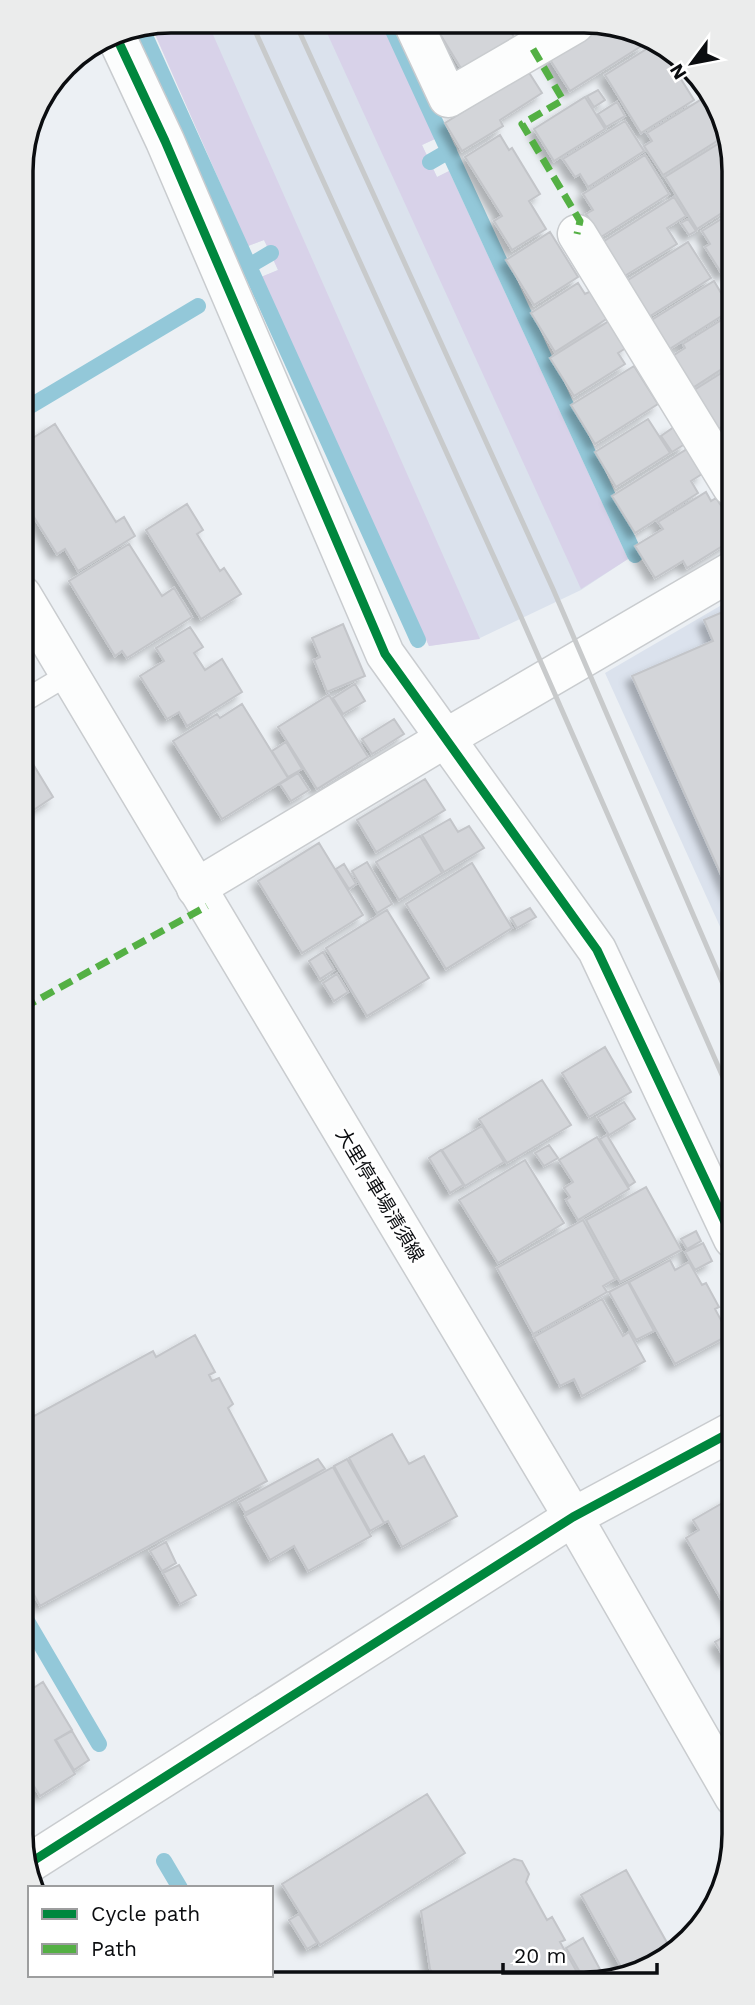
<svg xmlns="http://www.w3.org/2000/svg" width="755" height="2005" font-family="'Work Sans','Noto Sans JP',sans-serif">
<style>
.built{fill:#dbe2ed}
.green{fill:#d8d2e9}
.lines{fill:none;stroke-linecap:round;stroke-linejoin:round}
.stream{stroke:#93c8d9;stroke-width:16}
.building{fill:#d3d5d9;stroke:#c3c5c9;stroke-width:2;filter:url(#shadow)}
.lane-casing{stroke:#c9cccf;stroke-width:24}
.street-casing{stroke:#c9cccf;stroke-width:41}
.secondary-casing{stroke:#c9cccf;stroke-width:41}
.lane{stroke:#fcfdfd;stroke-width:21}
.street{stroke:#fcfdfd;stroke-width:38}
.secondary{stroke:#fcfdfd;stroke-width:38}
.rail{stroke:#c8cacb;stroke-width:5}
.quiet{stroke:#54b044;stroke-width:7;stroke-dasharray:14 7;stroke-linecap:butt}
.cycleway-casing{stroke:#fff;stroke-width:13}
.cycleway{stroke:#00873e;stroke-width:9}
.labels{text-anchor:middle;dominant-baseline:central;stroke-width:6;stroke-linejoin:round;paint-order:stroke}
.street-label{font-size:19px;fill:#0b0d10;stroke:#fff}
.rim{fill:none;stroke:#0b0d10;stroke-width:3.5}
</style>
<defs>
<filter id="shadow"><feDropShadow dx="-6" dy="6" stdDeviation="3.5" flood-color="#0004"/></filter>
</defs>
<rect width="100%" height="100%" fill="#ecf0f4"/>
<!-- built -->
<path class="built" d="M171,21L381,22L435,139L422,145L430,162L437,177L449,171L628,559L581,590L480,638L429,646L261,277L278,270L271,253L264,240L248,246L151,25Z
M732,599V953L605,673Z"/>
<!-- green -->
<path class="green" d="M171,21H207L480,639L429,646L261,277L278,270L264,240L248,246L151,25Z
M322,22H381L435,139L422,145L437,177L449,171L628,559L581,589Z"/>
<g class="lines">
<!-- stream -->
<path class="stream" d="M389,22L635,555
M141,27L418,640
M430,162L449,151
M249,266L271,253
M22,411L198,306
M24,1616L99,1744
M164,1861L180,1888
M231,1975L235,1981"/>
</g>
<!-- building -->
<path class="building" d="M457,23H505L514,37L462,70L440,34Z
M604,24H614L638,37L643,45L570,91L549,58Z
M653,45L674,57L669,60L694,100L641,133L605,75Z
M528,71L542,93L500,120L503,126L462,151L445,123Z
M598,90L605,100L594,107L587,96Z
M585,97L605,129L554,161L534,129Z
M702,99L725,136L663,175L644,146L652,141L647,133Z
M617,102L625,116L606,127L598,114Z
M625,121L644,151L588,187L580,174L575,177L563,159Z
M500,135L509,150L512,148L540,194L529,201L546,229L512,250L494,221L502,216L465,157Z
M730,139L731,207L697,229L665,177L718,144L719,146Z
M645,155L669,194L601,237L586,214L593,210L583,194Z
M674,197L686,216L667,228L677,244L623,277L601,243Z
M731,213V268L722,274L705,247L710,244L702,231Z
M688,219L696,231L689,235L681,223Z
M550,232L578,277L534,305L506,260Z
M688,242L711,278L647,318L625,282Z
M714,281L731,310L668,350L650,321Z
M578,283L585,294L591,291L608,318L555,352L531,313Z
M731,314V363L691,389L671,357L685,348L683,344Z
M609,321L626,348L618,353L625,364L574,396L550,358Z
M634,366L658,404L595,444L571,405Z
M731,367V421L715,431L691,392Z
M648,419L670,453L616,487L595,452Z
M55,424L116,522L124,517L135,536L78,571L65,549L57,554L22,498V445Z
M731,425L732,456L718,434Z
M674,427L685,444L672,452L661,436Z
M687,449L702,474L691,481L698,493L635,533L612,496Z
M706,492L711,501L716,498L732,522V540L687,568L683,561L655,578L635,546L663,529L658,522Z
M187,504L203,530L197,534L220,571L224,568L241,594L201,619L146,530Z
M129,544L162,596L174,588L192,617L127,658L122,651L115,656L69,581Z
M732,608V899L632,676L713,641L704,620Z
M343,624L365,676L327,692L314,660L320,657L312,638Z
M190,627L203,647L194,653L205,670L222,659L242,692L187,726L179,712L167,719L140,676L164,661L156,648Z
M355,684L365,701L343,714L333,698Z
M329,695L368,757L317,789L278,727Z
M242,704L288,778L222,819L173,741L217,714L220,718Z
M394,719L404,734L372,754L362,739Z
M286,742L302,769L288,777L272,751Z
M22,746L53,797L29,813L22,801Z
M298,773L309,790L291,801L280,784Z
M425,779L445,810L376,852L357,820Z
M450,819L458,832L469,826L484,848L444,872L422,835Z
M420,836L442,873L399,900L376,862Z
M319,843L363,915L302,953L258,881Z
M367,862L392,904L377,913L352,871Z
M472,863L512,928L446,969L406,904Z
M344,864L356,884L349,889L336,869Z
M530,908L536,917L517,928L511,918Z
M387,910L429,978L367,1016L326,948Z
M323,952L334,970L320,979L309,961Z
M337,974L348,992L334,1001L323,983Z
M605,1047L631,1092L589,1117L562,1073Z
M542,1080L571,1125L507,1163L479,1119Z
M624,1102L635,1119L609,1135L598,1117Z
M482,1126L504,1162L465,1186L442,1150Z
M607,1135L635,1182L629,1186L600,1139Z
M597,1137L629,1189L578,1220L566,1200L570,1197L564,1188L573,1182L559,1160Z
M549,1145L558,1158L544,1166L535,1153Z
M441,1150L463,1185L450,1193L429,1158Z
M525,1160L564,1223L498,1263L459,1200Z
M646,1187L681,1250L620,1282L586,1220Z
M583,1220L615,1279L603,1286L607,1292L533,1334L497,1268Z
M696,1231L701,1241L687,1249L681,1239Z
M703,1243L712,1261L695,1270L685,1252Z
M670,1260L675,1270L689,1262L702,1285L706,1283L719,1307L715,1309L729,1335L675,1364L629,1282Z
M628,1282L654,1331L636,1340L609,1292Z
M602,1299L623,1336L629,1332L645,1361L582,1396L574,1379L560,1386L534,1337Z
M195,1335L215,1372L209,1375L212,1381L219,1378L233,1404L228,1408L267,1481L40,1606L24,1576L23,1422L153,1351L156,1357Z
M392,1434L409,1464L424,1456L457,1516L402,1547L388,1521L384,1523L349,1458Z
M318,1459L325,1469L245,1513L239,1502Z
M347,1459L384,1523L370,1531L334,1466Z
M333,1467L371,1536L308,1571L294,1546L270,1560L245,1516Z
M733,1497V1620L686,1538L699,1530L693,1520Z
M166,1542L176,1563L162,1571L150,1551Z
M179,1565L196,1595L180,1604L163,1573Z
M733,1632V1657L726,1661L715,1642Z
M43,1682L72,1730L55,1740L75,1774L40,1796L24,1770V1694Z
M72,1731L89,1760L74,1770L56,1740Z
M427,1794L465,1853L320,1945L282,1884Z
M514,1859L522,1861L529,1874L526,1882L547,1920L552,1917L565,1940L560,1942L582,1981H437L430,1969L421,1911Z
M626,1870L670,1948L625,1974L581,1895Z
M299,1914L317,1943L307,1949L289,1920Z
M583,1938L603,1975L593,1981H585L566,1948Z"/>
<g class="lines">
<defs>
<path id="lane" d="M22,702L69,674"/>
<path id="street" d="M413,23L448,98L575,24
M114,32L165,141L385,654L597,950L733,1239
M577,234L732,487
M196,888L446,738L732,571"/>
<path id="secondary" d="M22,595L573,1517L734,1797
M25,1866L573,1517L733,1431"/>
</defs>
<!-- lane casing -->
<use href="#lane" class="lane-casing"/>
<!-- street casing -->
<use href="#street" class="street-casing"/>
<!-- secondary casing -->
<use href="#secondary" class="secondary-casing"/>
<!-- lane -->
<use href="#lane" class="lane"/>
<!-- street -->
<use href="#street" class="street"/>
<!-- secondary -->
<use href="#secondary" class="secondary"/>
<!-- rail -->
<path class="rail" d="M251,22L518,610L733,1100
M295,22L553,589L732,1005"/>
<!-- quiet -->
<path class="quiet" d="M533,49L563,100L522,124L580,221L577,234
M23,1008L207,906"/>
<defs>
<path id="cycleway" d="M114,32L165,141L385,654L597,950L733,1239
M25,1866L573,1517L733,1431"/>
</defs>
<!-- cycleway casing -->
<use href="#cycleway" class="cycleway-casing"/>
<!-- cycleway -->
<use href="#cycleway" class="cycleway"/>
</g>
<g class="labels">
<!-- street labels -->
<g class="street-label">
<text transform="translate(380 1195) rotate(59)">大里停車場清須線</text>
</g>
</g>
<!-- crop -->
<path d="M0 0H755V2005H0ZM171 33H584A138 138 0 0 1 722 171V1834A138 138 0 0 1 584 1972H171A138 138 0 0 1 33 1834V171A138 138 0 0 1 171 33Z" fill="#ebecec" fill-rule="evenodd"/>
<path class="rim" d="M171 33H584A138 138 0 0 1 722 171V1834A138 138 0 0 1 584 1972H171A138 138 0 0 1 33 1834V171A138 138 0 0 1 171 33Z"/>
<!-- legend -->
<rect x="28" y="1886" width="245" height="91" fill="#ffffff" stroke="#9d9e9f" stroke-width="2"/>
<rect x="42" y="1909" width="35" height="10" fill="#00873e" stroke="#9d9e9f" stroke-width="2"/>
<text x="91" y="1921" font-size="21" fill="#0b0d10">Cycle path</text>
<rect x="42" y="1944" width="35" height="10" fill="#54b044" stroke="#9d9e9f" stroke-width="2"/>
<text x="91" y="1956" font-size="21" fill="#0b0d10">Path</text>
<!-- north arrow -->
<g transform="translate(692 63) rotate(238)" stroke="#ffffff" stroke-width="5" paint-order="stroke">
<path d="M0-5L12 26L0 18L-12 26Z" fill="#0b0d10"/>
<text y="-10" font-size="19" font-weight="bold" text-anchor="middle" fill="#0b0d10">N</text>
</g>
<!-- scale -->
<path d="M503 1963v10h154v-10" fill="none" stroke="#0b0d10" stroke-width="3.5"/>
<text x="514" y="1963" font-size="21" fill="#0b0d10" stroke="#ffffff" stroke-width="5" paint-order="stroke">20 m</text>
</svg>
